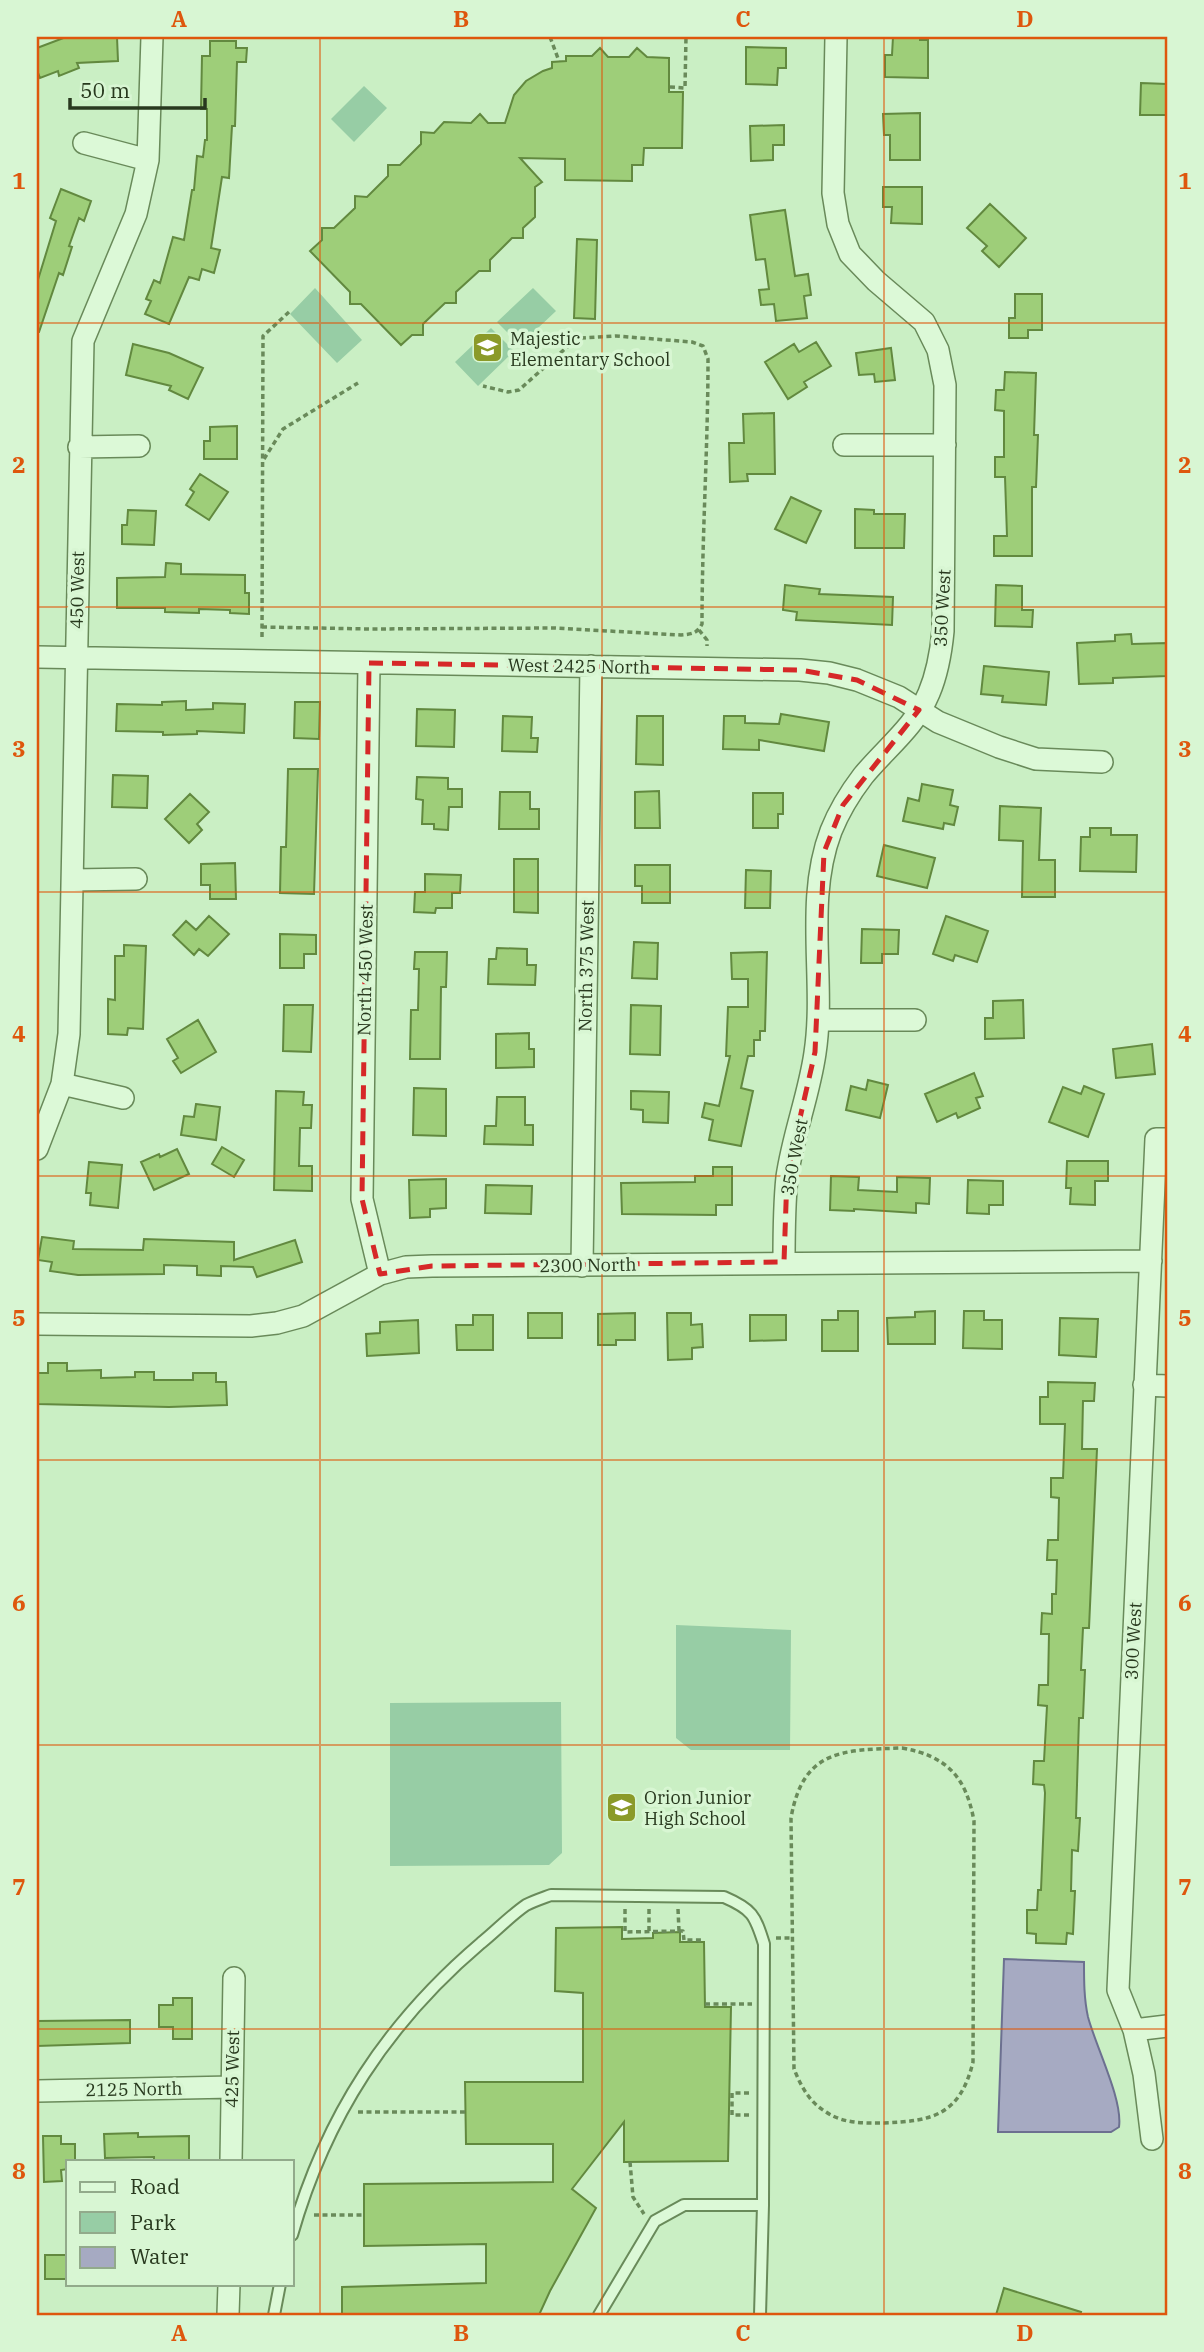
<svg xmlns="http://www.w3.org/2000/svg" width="1204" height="2352" font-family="'IBM Plex Serif',serif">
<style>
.green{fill:#97cda5}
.water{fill:#a6aac2;stroke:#6c7090;stroke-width:2}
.building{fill:#9ece79;stroke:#62893f;stroke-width:2}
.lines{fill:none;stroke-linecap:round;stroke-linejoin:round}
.service-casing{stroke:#698a5a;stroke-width:14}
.minor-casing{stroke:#698a5a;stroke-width:24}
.path{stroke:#698a5a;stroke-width:3.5;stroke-dasharray:5 3.5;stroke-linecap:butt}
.service{stroke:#dcf9d7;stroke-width:10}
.minor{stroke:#dcf9d7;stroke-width:21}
.marked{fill:none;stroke:#d62828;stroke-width:5;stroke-dasharray:14 9;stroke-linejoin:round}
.grid{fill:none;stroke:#de570d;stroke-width:2;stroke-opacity:0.55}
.labels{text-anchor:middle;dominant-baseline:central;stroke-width:7;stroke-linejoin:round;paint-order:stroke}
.poi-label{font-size:18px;fill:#28391e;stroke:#d8f6d3;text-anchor:start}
.street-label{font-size:18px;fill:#28391e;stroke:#d8f6d3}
.neatline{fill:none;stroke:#de570d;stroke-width:2.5}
.grid-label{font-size:23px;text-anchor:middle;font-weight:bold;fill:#de570d}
</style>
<rect width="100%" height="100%" fill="#caefc4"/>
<!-- green -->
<path class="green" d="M364,86L387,108L354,142L331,119Z
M315,288L362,340L337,363L290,314Z
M533,288L556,311L520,345L497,322Z
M491,328L514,351L478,386L455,362Z
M676,1625L791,1630L790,1750H691L676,1738Z
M561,1702L562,1853L549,1865L390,1866V1703Z"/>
<!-- water -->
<path class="water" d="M1004,1959L1084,1962C1084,1981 1084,1999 1088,2017C1096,2047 1123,2100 1119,2127L1111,2132H998Z"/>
<!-- building -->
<path class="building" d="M66,37H117L118,61L77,63L79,68L59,76L58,71L40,78L37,70V48Z
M893,37H920V40H928V78L885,77V55H892Z
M210,41H236V48H247L246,62H237L235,126H232L229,178L222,177L211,248L220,250L214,273L202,269L199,280L189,277L169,324L145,314L151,301L146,299L154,280L160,283L173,237L184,240L192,190H194L197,156L203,157L205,140H207V109H201L202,56H210Z
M746,47L786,48V68H778L777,85L746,84Z
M600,48L608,57H629L637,48L647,57L669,58V92H683L682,148H644L643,165H632V181L565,180V159L520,158L542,182L535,187V217L523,228V238H512L490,260V271H479L456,292V303H445L423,324V335H412L401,345L361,304H350V292L310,251L322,240V228H334L355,208V196L367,197L388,176V165H400L421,144V132L434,133L444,122L471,123L480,114L488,123H505L514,95L526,81L543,71L552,68V62L566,61V56H592Z
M1141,83L1167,84V115H1140Z
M920,113V160H890V135H884L883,114Z
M784,125V145H773V160L751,161L750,126Z
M883,187H922V224L891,223L892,207H883Z
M61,189L91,201L84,221L79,218L69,246L72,247L63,275L59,273L39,332H37V283L56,221L50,218Z
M990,204L1026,238L999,267L982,251L987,246L967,228Z
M785,210L795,276L808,274L811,295L804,296L807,318L776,321L774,304L761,305L759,290L769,289L765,259L756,260L750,215Z
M577,239L597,240L595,319L574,318Z
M1015,294H1042V330H1028V338H1009V318H1015Z
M816,342L831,366L804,382L807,387L788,399L765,362L794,344L799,352Z
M133,344L169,353L203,368L188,399L169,390L171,386L126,375Z
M891,348L895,380L875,382L874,374L859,375L856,353Z
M1005,372L1036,373L1034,435H1038L1036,487H1032V556H994V536H1007L1005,477H995V457H1004V411L995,410L996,390H1004Z
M774,413L775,474H747L748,481L730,482L729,443H744L743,414Z
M237,426V459H204V441H210V427Z
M200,474L228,492L209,520L186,505L194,492L190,489Z
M791,497L821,511L806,543L775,529Z
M855,509L874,510V514H905L904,548H855Z
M128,510L156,511L154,545L122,544V525H127Z
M166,563L181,564V574L245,575V593H249V614L230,613V610L199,609V613L165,612V608H117V578L165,577Z
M785,585L820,589L819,594L893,597L892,625L796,620L797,612L783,610Z
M996,585L1022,586V610H1033L1032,627L995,626Z
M1131,634L1132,644L1167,643V676L1113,678V683L1079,684L1077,643L1115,641V635Z
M984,666L1049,672L1046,705L1002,702L1003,696L981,694Z
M186,701V710L213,709V703L245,704L244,733L197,731V734L163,735V732L116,731L117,704L162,705V702Z
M295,702H320L319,739L294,738Z
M417,709L455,710L454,747L416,746Z
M781,714L829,722L824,751L759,740V750L723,749L724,716H745V723L779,724Z
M503,716L532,717L531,738H538L537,752L502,751Z
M637,716H663V765L636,764Z
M288,769H318L314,894L280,893L281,847H286Z
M113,775L148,776L147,808L112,807Z
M417,777L448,778V789H462V807H449L448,830L434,829V824H422L423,800L416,799Z
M922,784L953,790L950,805L958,807L954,825L944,823L943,829L903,821L908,798L919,801Z
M659,791L660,828H635V792Z
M500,792H530V809H539V829H499Z
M753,793H783V814H778V828H753Z
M190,794L209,812L197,824L202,830L189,843L165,819Z
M1000,806L1041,808L1039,860H1055V897H1022L1023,841L999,840Z
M1090,828H1111V835H1137L1136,872L1080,871L1081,837H1090Z
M884,845L935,858L927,888L877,876Z
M514,859H538V913L514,912Z
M235,863L236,899H210V885H201V864Z
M635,865H670V903H642V886H635Z
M746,870L771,871L770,908H745Z
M425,874L461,875L460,893H452V908H436L435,913L414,912L415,892H425Z
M209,916L229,934L208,956L199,949L194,955L173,935L186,921L196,930Z
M946,916L988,931L977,962L955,955L953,961L933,954Z
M862,929L899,930L898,954H882V963H861Z
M280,934L316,935V954H304V968H280Z
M634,942L658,943L657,979L632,978Z
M124,945L146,946L143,1029L128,1028L127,1035L108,1034V999L115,1000V956H124Z
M497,948L527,949V965H536L535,985L488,984L489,959H496Z
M415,952H447L446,987H441L440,1059H410L411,1010H418L419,969H414Z
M767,952L765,1031H760V1040H754V1056H748L741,1088L753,1091L741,1146L709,1140L713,1120L702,1117L705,1103L719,1106L730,1056H726L728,1007H748V979H732L731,953Z
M1023,1000L1024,1038L985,1039V1018H993V1001Z
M284,1005H313L311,1052L283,1051Z
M631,1005L661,1006L660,1055L630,1054Z
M198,1020L216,1052L181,1073L173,1061L178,1058L167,1039Z
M529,1033V1049H534V1067L496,1068V1034Z
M1152,1044L1155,1074L1116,1078L1113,1049Z
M974,1073L983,1096L976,1098L980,1108L958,1118L956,1113L937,1122L925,1094Z
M868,1080L888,1085L880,1118L846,1110L851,1086L866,1090Z
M1084,1086L1104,1094L1088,1137L1049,1122L1063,1087L1081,1094Z
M414,1088L446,1089V1136L413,1135Z
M276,1091L304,1092L303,1105H312L311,1128H300L299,1166H312V1191L274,1190Z
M631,1091L669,1092L668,1123L643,1122V1110L631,1109Z
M497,1097H525V1125H533V1145L484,1144L485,1126H496Z
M196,1104L220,1107L216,1140L181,1135L184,1116L194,1117Z
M222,1147L244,1160L234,1177L212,1164Z
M177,1149L189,1174L154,1190L141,1162L159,1154L160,1157Z
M1067,1161H1108V1181H1095V1205L1070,1204L1071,1188H1066Z
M89,1162L122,1165L118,1208L90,1205L91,1193H86Z
M713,1167H732V1205H716V1215L622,1214L621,1183L695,1182V1176H713Z
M831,1176L859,1177L858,1190L897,1192V1177L930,1178L929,1204L916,1203V1213L854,1209V1211L830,1210Z
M446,1179V1208L430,1209V1217L410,1218L409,1180Z
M968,1180L1003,1181V1205H989V1214L967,1213Z
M486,1185L532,1186L531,1214L485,1213Z
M42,1237L74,1241L73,1249L143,1250L144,1239L234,1242V1260L295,1240L302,1262L257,1277L253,1267L221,1266V1276L197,1275V1266L164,1265V1274L78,1275L50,1271L52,1262L38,1260Z
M838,1311H858V1351H822V1320H838Z
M935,1311V1344H888L887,1318L915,1317V1312Z
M964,1311H984V1320H1002V1349L963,1348Z
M528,1313H562V1338H528Z
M635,1313V1340H616V1345H598V1314Z
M667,1313H691V1325L702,1324L703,1347L692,1348V1359L668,1360Z
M473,1315H493V1350H457L456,1325H473Z
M750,1315H786V1340L750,1341Z
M1060,1318L1098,1319L1096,1357L1059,1355Z
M418,1320L419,1353L367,1356L366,1334L380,1333V1322Z
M48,1363H67V1371L101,1370V1378L135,1377V1372H154V1380H193V1373H216V1382H226L227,1405L169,1407L37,1404V1373H48Z
M1048,1382L1095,1383L1094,1401H1083L1082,1449H1097L1089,1628H1083L1081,1670H1085L1083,1718H1079L1076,1818H1080L1078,1851L1072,1850L1071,1891H1075L1073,1934L1067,1933L1066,1944L1036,1943V1934L1027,1933V1910H1037L1038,1890H1041L1045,1793L1044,1785L1033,1784L1034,1761H1044L1047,1706L1038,1705L1039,1685H1048L1049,1634H1041L1042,1613L1052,1614V1594H1056L1057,1560H1047L1048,1540H1058L1059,1498L1051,1497V1478H1063L1065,1424H1040V1397H1048Z
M622,1927V1939L653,1938V1933L680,1932V1942H704L705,2007H731L728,2161L624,2162V2122L572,2189L596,2208L550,2291L539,2315H342V2287L486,2283V2244L364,2246V2184L553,2182V2144H466L465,2082H583V1993L555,1991L556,1928Z
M173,1998H192V2039H173V2027H159V2005H173Z
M130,2020V2043L37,2046V2021Z
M138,2133V2137L189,2136V2161H154V2157L105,2158L104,2134Z
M43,2136H61V2144H75V2161H68V2169L61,2170L62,2181L44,2182Z
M45,2255H68V2279H45Z
M1004,2288L1081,2312L1080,2315H996Z"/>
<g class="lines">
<defs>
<path id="service" d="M292,2235C326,2116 387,2023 481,1943C496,1931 510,1916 526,1905C534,1901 543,1898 551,1895L724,1897C752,1909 755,1915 764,1944L763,2205L760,2315
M274,2315L280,2284
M599,2315L655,2221L684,2205H763"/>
<path id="minor" d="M84,143L148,160
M844,445H945
M79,447L139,446
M37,657L800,670L829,673L857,680L899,697L938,722L999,747L1036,759L1102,762
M369,663L362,1199L380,1274
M73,880L136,879
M818,1020H915
M62,1084L123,1098
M37,1149L62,1084L69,1034L83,341L136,214L148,160L152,37
M784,1262C784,1234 784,1206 787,1177C793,1135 809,1095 815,1053C826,980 804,902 831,831C839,811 850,793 863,776C885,749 915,727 929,693C937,674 941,652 943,631L945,385L938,350L924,322L876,281L850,254L838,224L833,193L836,37
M582,1266L591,666
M37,1324L251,1326L277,1323L303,1316L380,1274L406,1267L432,1266L1151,1261
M1144,1385L1167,1386
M1134,2030L1167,2026
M37,2091L232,2087
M1152,2139L1144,2074L1134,2030L1118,1990L1156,1139H1167
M231,2161L234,1978
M228,2315L229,2284"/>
</defs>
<!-- service casing -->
<use href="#service" class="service-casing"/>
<!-- minor casing -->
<use href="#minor" class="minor-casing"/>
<!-- path -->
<path class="path" d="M550,37L559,61
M670,87L685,88L686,37
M264,459L283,429L358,383
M262,627L369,629L554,628L681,635C691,634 697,634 702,624C702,535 708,447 708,359L703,346L692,342L616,336L582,338L566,348L519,390L508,392L483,386
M699,630L707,640V646
M262,637L263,336L289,312
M902,1748C947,1756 966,1777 974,1821L973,2062C960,2115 933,2121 884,2123C863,2123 844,2124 826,2112C809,2102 801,2086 794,2069L791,1818C803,1749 843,1750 902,1748Z
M625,1909V1932L683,1931L684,1940H703
M649,1909V1932
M678,1909L679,1931
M776,1938H791
M705,2004H752
M749,2093H732V2115H752
M358,2112H465
M630,2162L633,2197L644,2214
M314,2215H364"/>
<!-- service -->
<use href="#service" class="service"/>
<!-- minor -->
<use href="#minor" class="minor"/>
</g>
<!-- marked area -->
<path class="marked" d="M369,663L800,670L857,680L919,710L843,805L824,852L815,1052L787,1175L784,1262L432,1266L380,1274L362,1199Z"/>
<!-- grid -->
<path class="grid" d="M320,37V2315M602,37V2315M884,37V2315M37,323H1167M37,607H1167M37,892H1167M37,1176H1167M37,1460H1167M37,1745H1167M37,2029H1167"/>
<!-- icons -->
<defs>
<symbol id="school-square" viewBox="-11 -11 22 22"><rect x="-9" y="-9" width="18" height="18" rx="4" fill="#8b9a29" stroke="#d8f6d3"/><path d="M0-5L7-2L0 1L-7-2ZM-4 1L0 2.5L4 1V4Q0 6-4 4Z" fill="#fff"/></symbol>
</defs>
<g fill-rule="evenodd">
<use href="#school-square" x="470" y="330" width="35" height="35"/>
<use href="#school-square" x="604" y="1790" width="35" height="35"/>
</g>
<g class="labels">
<!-- poi labels -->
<g class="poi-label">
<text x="510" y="338">Majestic<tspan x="510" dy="21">Elementary School</tspan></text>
<text x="644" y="1797">Orion Junior<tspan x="644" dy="21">High School</tspan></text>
</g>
<!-- street labels -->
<g class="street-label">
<text transform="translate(77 590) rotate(-89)">450 West</text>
<text transform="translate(942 608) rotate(-87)">350 West</text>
<text transform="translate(579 666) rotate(1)">West 2425 North</text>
<text transform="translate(586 966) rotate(-89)">North 375 West</text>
<text transform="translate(365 970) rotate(-89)">North 450 West</text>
<text transform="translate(794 1157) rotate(-79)">350 West</text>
<text transform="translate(588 1265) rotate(-1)">2300 North</text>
<text transform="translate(1133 1641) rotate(-87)">300 West</text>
<text transform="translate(232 2069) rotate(-89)">425 West</text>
<text transform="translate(134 2089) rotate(-1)">2125 North</text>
</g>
</g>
<!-- border -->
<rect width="1204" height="2352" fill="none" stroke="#d8f6d3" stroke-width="77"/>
<!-- legend -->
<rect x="66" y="2160" width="228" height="126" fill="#d8f6d3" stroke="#92aa8b" stroke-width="2"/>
<rect x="80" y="2182" width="35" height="10" fill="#dcf9d7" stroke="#92aa8b" stroke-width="2"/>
<text x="130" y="2194" font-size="21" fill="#28391e">Road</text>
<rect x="80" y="2212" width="35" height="21" fill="#97cda5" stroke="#92aa8b" stroke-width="2"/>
<text x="130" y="2230" font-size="21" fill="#28391e">Park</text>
<rect x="80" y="2247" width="35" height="21" fill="#a6aac2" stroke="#92aa8b" stroke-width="2"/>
<text x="130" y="2264" font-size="21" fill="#28391e">Water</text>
<!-- scale -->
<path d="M70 98v10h135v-10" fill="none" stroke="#28391e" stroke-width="3.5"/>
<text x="80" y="98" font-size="21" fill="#28391e" stroke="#d8f6d3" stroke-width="5" paint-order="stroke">50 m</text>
<rect x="38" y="38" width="1128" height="2276" class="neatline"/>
<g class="grid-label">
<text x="179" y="27">A</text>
<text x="461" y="27">B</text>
<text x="743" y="27">C</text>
<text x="1025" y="27">D</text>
<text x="19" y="189">1</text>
<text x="1185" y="189">1</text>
<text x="19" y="473">2</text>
<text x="1185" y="473">2</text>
<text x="19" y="757">3</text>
<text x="1185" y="757">3</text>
<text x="19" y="1042">4</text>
<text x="1185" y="1042">4</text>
<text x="19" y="1326">5</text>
<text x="1185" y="1326">5</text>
<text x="19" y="1611">6</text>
<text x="1185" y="1611">6</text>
<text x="19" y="1895">7</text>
<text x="1185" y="1895">7</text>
<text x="19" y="2179">8</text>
<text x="1185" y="2179">8</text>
<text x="179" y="2341">A</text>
<text x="461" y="2341">B</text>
<text x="743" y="2341">C</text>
<text x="1025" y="2341">D</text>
</g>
</svg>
